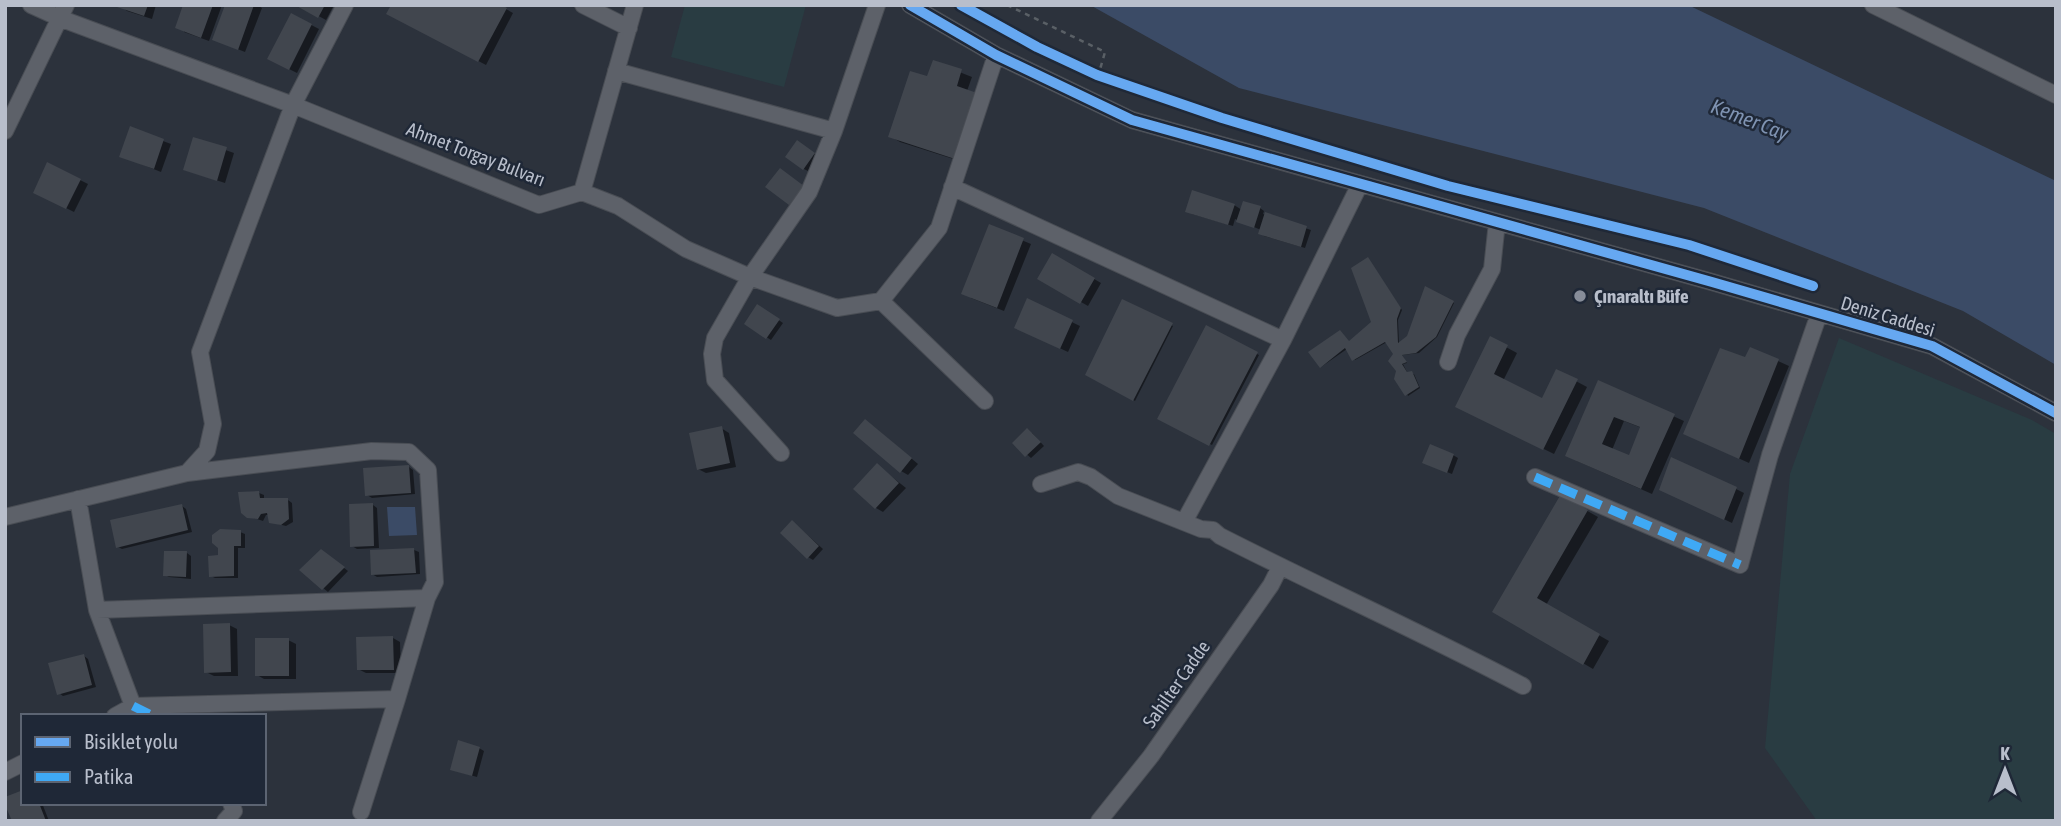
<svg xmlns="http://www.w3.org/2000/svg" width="2061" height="826" font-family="'Asap Condensed',sans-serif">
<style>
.green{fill:#293c42}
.water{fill:#3b4b66}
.shadow{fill:#0007;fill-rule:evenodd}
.building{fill:#41464e;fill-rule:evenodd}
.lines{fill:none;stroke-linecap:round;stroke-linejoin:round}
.minor-casing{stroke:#494d54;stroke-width:18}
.path{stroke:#5a6066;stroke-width:2.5;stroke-dasharray:5 5;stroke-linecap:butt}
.minor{stroke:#5d6169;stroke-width:16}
.quiet{stroke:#3fa9f5;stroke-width:9;stroke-dasharray:18 9;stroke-linecap:butt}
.cycleway-casing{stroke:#1f2837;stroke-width:15}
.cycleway{stroke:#66a8f1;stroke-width:10}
.poi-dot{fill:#878d99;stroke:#1f2837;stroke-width:2.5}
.labels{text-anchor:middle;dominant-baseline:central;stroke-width:5;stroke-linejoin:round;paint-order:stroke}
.street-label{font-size:19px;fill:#b8becb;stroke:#1f2837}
.poi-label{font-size:19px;font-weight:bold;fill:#b8becb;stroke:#1f2837;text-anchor:start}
.water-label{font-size:21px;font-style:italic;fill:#7f93b2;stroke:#1f2837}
</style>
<rect width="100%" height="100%" fill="#2c323c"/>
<!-- green -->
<path class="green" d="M685,5H806L784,87L671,57Z
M1839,338L2032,420L2056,434V821H1817L1765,748L1790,474Z"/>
<!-- water -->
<path class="water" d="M1090,5H1688L2056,181V365L1963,311L1704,208L1239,88Z
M415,507L417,535L389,536L387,507Z"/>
<!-- shadow -->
<path class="shadow" d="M120,5H156L152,19L127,11Z
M185,5H222L209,41L184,32Z
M227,5H257L262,8L245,52L222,43Z
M298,5H334L326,20Z
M499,5L513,13L486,65L388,14Z
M292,15L319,29L297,73L277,63Z
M934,62L972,77L967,91L966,163L900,142L890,136L928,79Z
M131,129L171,144L161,172L121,156Z
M194,139L234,153L225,183L185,170Z
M802,145L819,157L808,171L804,169Z
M80,180L88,184L74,212L42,196Z
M1234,205L1242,210L1260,208L1264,211L1263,214L1311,230L1305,248L1264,236L1261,230L1235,219L1233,226L1192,214Z
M990,227L1031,244L1004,311L971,298Z
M1053,255L1101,283L1088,306L1039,278Z
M1369,260L1402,310L1398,320L1399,344L1409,337L1426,288L1454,303L1437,337L1419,353L1402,355L1407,363L1403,364L1408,374H1414L1420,388L1408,396L1398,371L1395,354L1387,342L1355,360L1347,349L1321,367L1373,323Z
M1028,301L1080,326L1068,352L1023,331Z
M1123,301L1173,326L1135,401L1087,374Z
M758,306L783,323L771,340L746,324Z
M1206,328L1259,355L1212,445L1159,418Z
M1491,339L1517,353L1503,381L1543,400L1557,371L1587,387L1554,454L1468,412Z
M1751,349L1789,366L1749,463L1696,439Z
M1599,383L1684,421L1652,494L1577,461ZM1624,421L1642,428L1629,457L1612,450Z
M873,426L918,464L908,475L901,471Z
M721,428L729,433L736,467L706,473L698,469Z
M1032,433L1044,446L1031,458L1014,443Z
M1453,455L1458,458L1452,474L1429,465Z
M877,465L906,488L883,512L876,508Z
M409,467L413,470L415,494L372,498L367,495Z
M1736,489L1744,493L1732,523L1669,493Z
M259,493L264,495V500H288L292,503L293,522L286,526L270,522L269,515H266L263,521L248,516Z
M1561,496L1598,517L1546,605L1609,641L1593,669L1494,611Z
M373,505L377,508L379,548L357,549L352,546Z
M182,506L186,509L192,532L122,549L118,547Z
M793,522L823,549L813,560L808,557Z
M240,532L245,534V548H238V578H215L211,576L220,557L219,547Z
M414,550L419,552L420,574L377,577L372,574Z
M187,553L191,556V579L169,577L165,575Z
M326,554L348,571L328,592L301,570Z
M229,625L237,629L238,676H214L206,672Z
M393,638L400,642L401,673H366L358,669Z
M288,640L296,644V679H264L257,675Z
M84,656L88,659L96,687L63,696L59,693Z
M479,748L484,751L477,777L456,771Z
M23,803H42L49,821H14Z"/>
<!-- building -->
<path class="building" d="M118,5H148L144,16L117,7Z
M183,5H213L201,38L175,28Z
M225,5H254L238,50L212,40Z
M295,5H325L318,18Z
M391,5H502L507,8L478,62L386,14Z
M291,13L312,24L289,70L267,59Z
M933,60L962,69L957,86L977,93L955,159L888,137L910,71L927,76Z
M130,126L164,139L154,169L119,157Z
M193,137L227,147L217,181L183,170Z
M797,140L815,153L803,170L785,157Z
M47,162L81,179L66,209L33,193Z
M780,168L804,186L789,205L765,187Z
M1192,190L1235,204L1228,225L1185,212Z
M1243,201L1261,206L1254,228L1236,222Z
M1265,212L1307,226L1301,247L1258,234Z
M989,224L1024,238L997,308L961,294Z
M1052,253L1095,278L1080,304L1037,279Z
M1368,257L1401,308L1397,319L1398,343L1407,336L1425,286L1454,301L1436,337L1416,353L1402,355L1407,362L1402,364L1407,372L1412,371L1419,387L1405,396L1394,379L1396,371L1388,361L1393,354L1385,342L1352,361L1345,348L1320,368L1308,352L1340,330L1349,341L1371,322L1351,268Z
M1027,298L1073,320L1060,349L1014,328Z
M1122,299L1173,323L1133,401L1085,375Z
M757,304L780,319L766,339L744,324Z
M1206,325L1258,352L1209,446L1157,419Z
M1490,336L1508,345L1494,374L1542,398L1556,369L1578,379L1543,450L1455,407Z
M1750,347L1779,359L1739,459L1683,434L1720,348L1745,357Z
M1598,380L1675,414L1641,489L1565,456ZM1614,417L1640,427L1629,455L1602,444Z
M865,419L912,458L900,473L853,433Z
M722,426L730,463L697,470L689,433Z
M1027,428L1041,442L1025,457L1012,443Z
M1430,444L1454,454L1447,473L1422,463Z
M1671,457L1737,487L1724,520L1659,490Z
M877,463L899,483L875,509L853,489Z
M409,465L411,493L365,496L363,468Z
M259,491L260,498H288L289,519L281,525L269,523L267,513L261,514L258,519L247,518L241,513L238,492Z
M1561,494L1588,510L1537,598L1600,634L1583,665L1492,612Z
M373,503L374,546L350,547L349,504Z
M182,504L188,530L116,548L110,520Z
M792,520L819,546L807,559L780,533Z
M220,529L241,530V546H234V576L209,577L208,556L218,555V548L212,543V535Z
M414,548L416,573L371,575L370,550Z
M321,549L345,567L322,590L299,570Z
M164,551H187L186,577L163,576Z
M230,623L231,672L204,673L203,624Z
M393,636L394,670H357L356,637Z
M255,638H289V676H255Z
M84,654L92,685L57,695L48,663Z
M458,740L480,747L472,776L450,770Z
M23,790V803H39L46,821H12L5,805V797Z"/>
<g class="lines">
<defs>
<path id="minor" d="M31,5L62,19L293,105L345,5
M583,5L629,28
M910,5L996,55L1132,120L1712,282L1932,346L2056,413
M1873,5L2056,95
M616,71L834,131
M5,131L66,5
M952,187L1283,340
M582,192L618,206L686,249L750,277L837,308L881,301
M1448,362L1457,335L1492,269L1497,222
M985,401L881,301L939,228L996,55
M781,453L715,380L712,354L715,338L750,277L809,192L834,131L877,5
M1535,477L1740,565L1770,455L1819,314
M1041,484L1078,472L1091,477L1118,496L1201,529L1213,530L1220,536C1320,587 1423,633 1523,686
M78,499L97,610L133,706L115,716
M5,517L187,473L207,451L213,424L200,352L293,105L539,205L582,192L635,5
M1184,522L1283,340L1360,184
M97,610L427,598
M133,706L397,699L427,598L435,582L428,470L409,452L372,451L187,473
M5,772L23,763
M361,812L397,699
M225,821L234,811L231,803
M1099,821L1151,756L1271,585L1280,567"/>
</defs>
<!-- minor casing -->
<use href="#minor" class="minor-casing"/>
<!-- path -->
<path class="path" d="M1007,5L1105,52L1099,73L1224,115L1451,182L1692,241L1814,283"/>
<!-- minor -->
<use href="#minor" class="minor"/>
<!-- quiet -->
<path class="quiet" d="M1535,477L1740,565
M133,706L153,716"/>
<defs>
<path id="cycleway" d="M910,5L996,55L1132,120L1712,282L1932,346L2056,413
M961,5L1037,47L1097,75L1222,118L1448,186L1689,245L1813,286"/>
</defs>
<!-- cycleway casing -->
<use href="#cycleway" class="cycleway-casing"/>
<!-- cycleway -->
<use href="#cycleway" class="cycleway"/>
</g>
<!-- markers -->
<circle class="poi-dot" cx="1580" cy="296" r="7"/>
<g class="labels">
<!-- street labels -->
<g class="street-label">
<text transform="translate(476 154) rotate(21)">Ahmet Torgay Bulvarı</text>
<text transform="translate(1888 316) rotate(17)">Deniz Caddesi</text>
<text transform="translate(1176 684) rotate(-55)">Sahilter Cadde</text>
</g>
<!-- poi labels -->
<g class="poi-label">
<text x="1594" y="296">Çınaraltı Büfe</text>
</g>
<!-- water labels -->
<g class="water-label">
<text transform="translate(1750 119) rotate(21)">Kemer Cay</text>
</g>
</g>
<!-- border -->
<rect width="2061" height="826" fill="none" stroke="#b8becb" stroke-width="14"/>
<!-- legend -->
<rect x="21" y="714" width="245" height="91" fill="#1f2837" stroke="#5c6472" stroke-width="2"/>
<rect x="35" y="737" width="35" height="10" fill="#66a8f1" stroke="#5c6472" stroke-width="2"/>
<text x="84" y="749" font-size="21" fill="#b8becb">Bisiklet yolu</text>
<rect x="35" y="772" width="35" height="10" fill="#3fa9f5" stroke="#5c6472" stroke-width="2"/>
<text x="84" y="784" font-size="21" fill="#b8becb">Patika</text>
<!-- north arrow -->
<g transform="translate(2005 770)" stroke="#1f2837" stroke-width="5" paint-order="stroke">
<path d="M0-5L12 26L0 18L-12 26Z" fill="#b8becb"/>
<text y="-10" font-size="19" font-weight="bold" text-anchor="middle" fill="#b8becb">K</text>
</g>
</svg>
